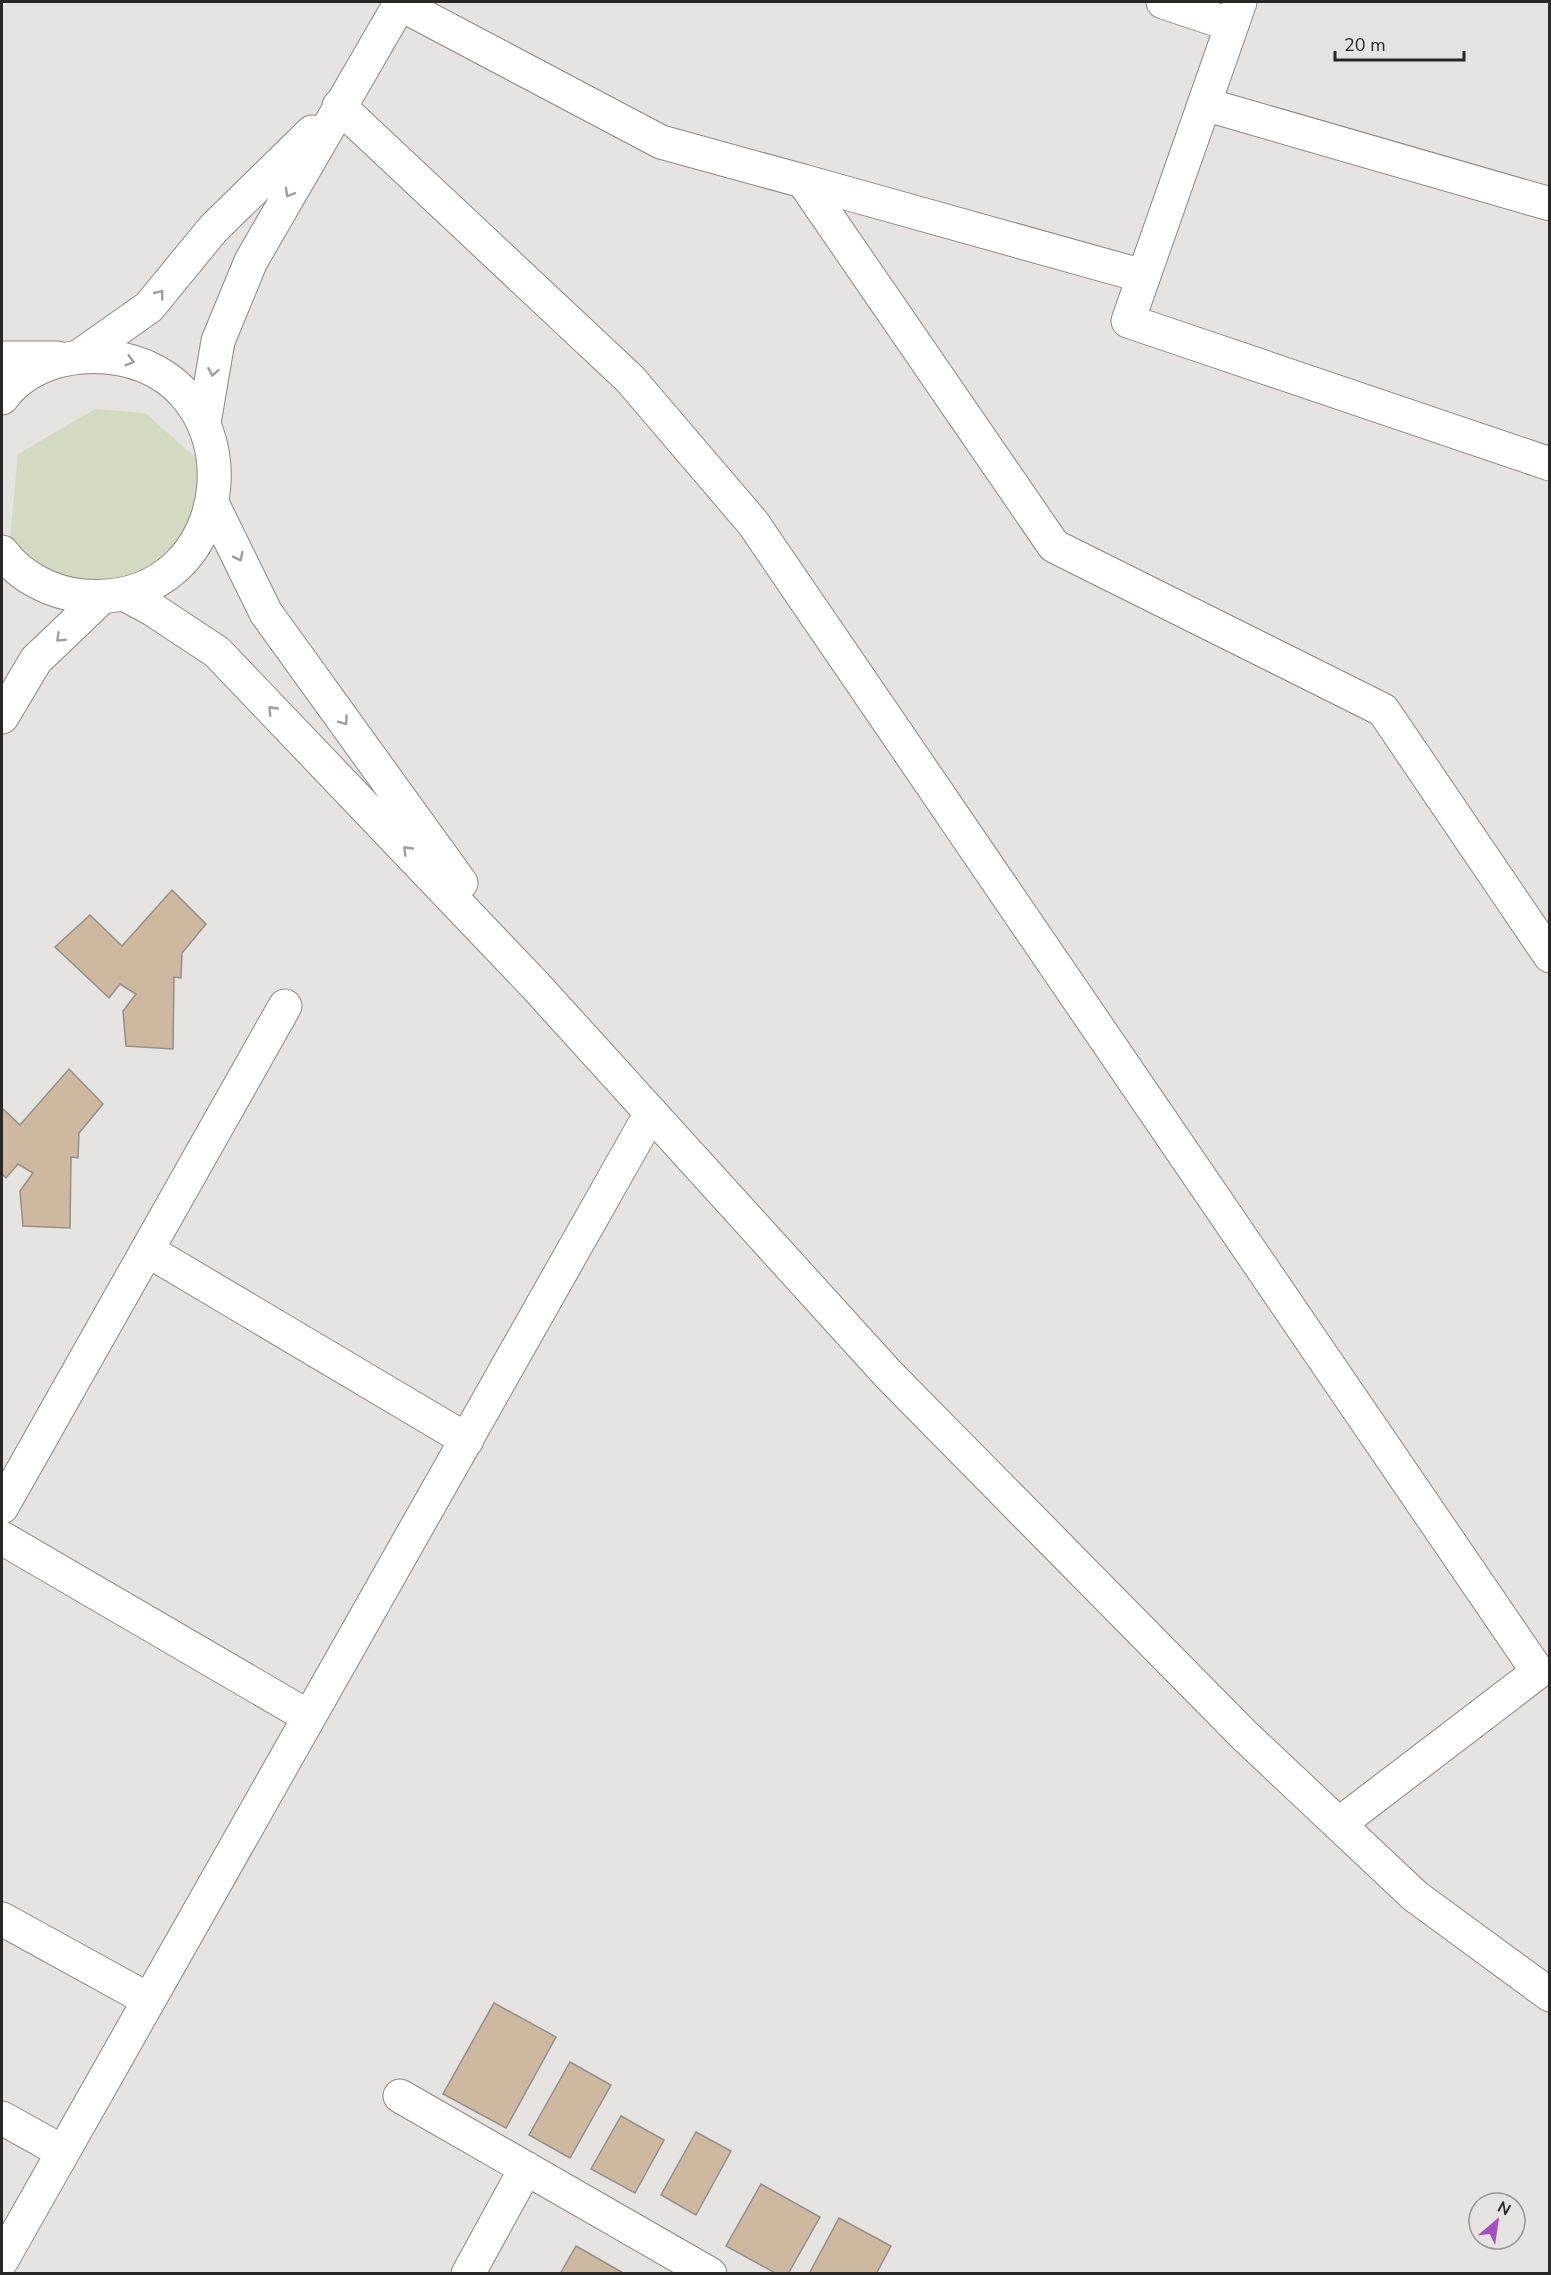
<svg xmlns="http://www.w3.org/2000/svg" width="1551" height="2275" font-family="'Nunito Sans',sans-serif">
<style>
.green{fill:#d4d9c2}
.building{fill:#ceb9a0;stroke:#928f8c;stroke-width:1.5}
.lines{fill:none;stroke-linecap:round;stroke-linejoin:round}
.minor-casing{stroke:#8a8784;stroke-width:35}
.tertiary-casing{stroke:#8a8784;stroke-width:35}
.minor{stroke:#fff;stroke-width:33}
.tertiary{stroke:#fff;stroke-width:33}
.oneway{stroke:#9f9e9e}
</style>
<rect width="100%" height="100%" fill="#e6e3e0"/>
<!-- green -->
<path class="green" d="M95,409L145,413L213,473L199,541L124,594L8,561L18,454Z"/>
<!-- building -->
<path class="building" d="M172,890L206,924L182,953L181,978L174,977L173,1049L126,1046L123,1011L136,994L120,984L109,998L55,947L90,915L122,946Z
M69,1069L103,1104L79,1133L78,1158L71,1157L70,1228L23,1226L20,1191L33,1173L18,1164L6,1178L2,1174V1108L20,1125Z
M494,2003L556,2037L506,2128L443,2094Z
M570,2062L611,2085L570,2158L529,2135Z
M621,2116L664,2140L635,2193L591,2169Z
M696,2132L731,2151L696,2215L661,2195Z
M761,2184L820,2217L788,2274H777L726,2246Z
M839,2218L891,2246L876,2274H809Z
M576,2246L625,2274H560Z"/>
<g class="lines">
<defs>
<path id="minor" d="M1163,2L1232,25
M1240,2L1128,321L1550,464
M400,4L661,142L803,181L1054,546L1383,710L1550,956
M1204,104L1550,204
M339,106L630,379L753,523L1538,1672L1339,1824
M803,181L1143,276
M81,355L149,307L213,229L312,132
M204,423L218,341L251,261L401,2
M2,717L36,660L102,597
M147,1250L467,1440
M2,1507L285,1006
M2,1538L309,1717
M2,1919L149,2000
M400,2096L710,2274
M2,2118L63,2152
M2,2260L651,1113
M468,2274L526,2168"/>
<path id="tertiary" d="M2,358H57
M2,398C26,365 68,354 106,357C262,371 245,609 83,596C52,593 20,577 2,552
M213,505L266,613L461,883
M124,594L152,609L217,652L534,984L889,1375L1244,1735L1415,1896L1550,1995"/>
</defs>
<!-- minor casing -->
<use href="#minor" class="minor-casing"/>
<!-- tertiary casing -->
<use href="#tertiary" class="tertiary-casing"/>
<!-- minor -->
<use href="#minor" class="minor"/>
<!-- tertiary -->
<use href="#tertiary" class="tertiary"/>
</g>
<!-- one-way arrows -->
<defs><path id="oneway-chevron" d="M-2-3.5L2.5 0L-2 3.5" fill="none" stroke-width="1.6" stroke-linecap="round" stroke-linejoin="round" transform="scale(1.5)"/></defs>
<g class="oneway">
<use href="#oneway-chevron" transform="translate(289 193) rotate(120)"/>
<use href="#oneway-chevron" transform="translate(160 294) rotate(-51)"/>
<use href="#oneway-chevron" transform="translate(130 361) rotate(16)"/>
<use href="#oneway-chevron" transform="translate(213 372) rotate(100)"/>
<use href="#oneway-chevron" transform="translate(239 557) rotate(64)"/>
<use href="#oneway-chevron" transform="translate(60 638) rotate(136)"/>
<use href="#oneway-chevron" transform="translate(272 710) rotate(-134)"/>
<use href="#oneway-chevron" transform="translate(344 721) rotate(54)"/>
<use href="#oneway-chevron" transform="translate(407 850) rotate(-134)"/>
</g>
<!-- border -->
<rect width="1551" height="2275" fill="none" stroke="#292827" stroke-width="6"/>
<!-- north arrow -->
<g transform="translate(1497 2221) rotate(29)"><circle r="28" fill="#e6e3e0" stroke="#9a9896" stroke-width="1.5"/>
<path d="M0-4.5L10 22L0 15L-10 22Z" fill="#a351c0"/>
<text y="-9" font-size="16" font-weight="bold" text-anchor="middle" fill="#292827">N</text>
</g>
<!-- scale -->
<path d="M1335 51v9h129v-9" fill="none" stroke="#292827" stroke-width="3"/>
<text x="1344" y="51" font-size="18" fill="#292827" stroke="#e6e3e0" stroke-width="4.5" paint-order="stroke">20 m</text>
</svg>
